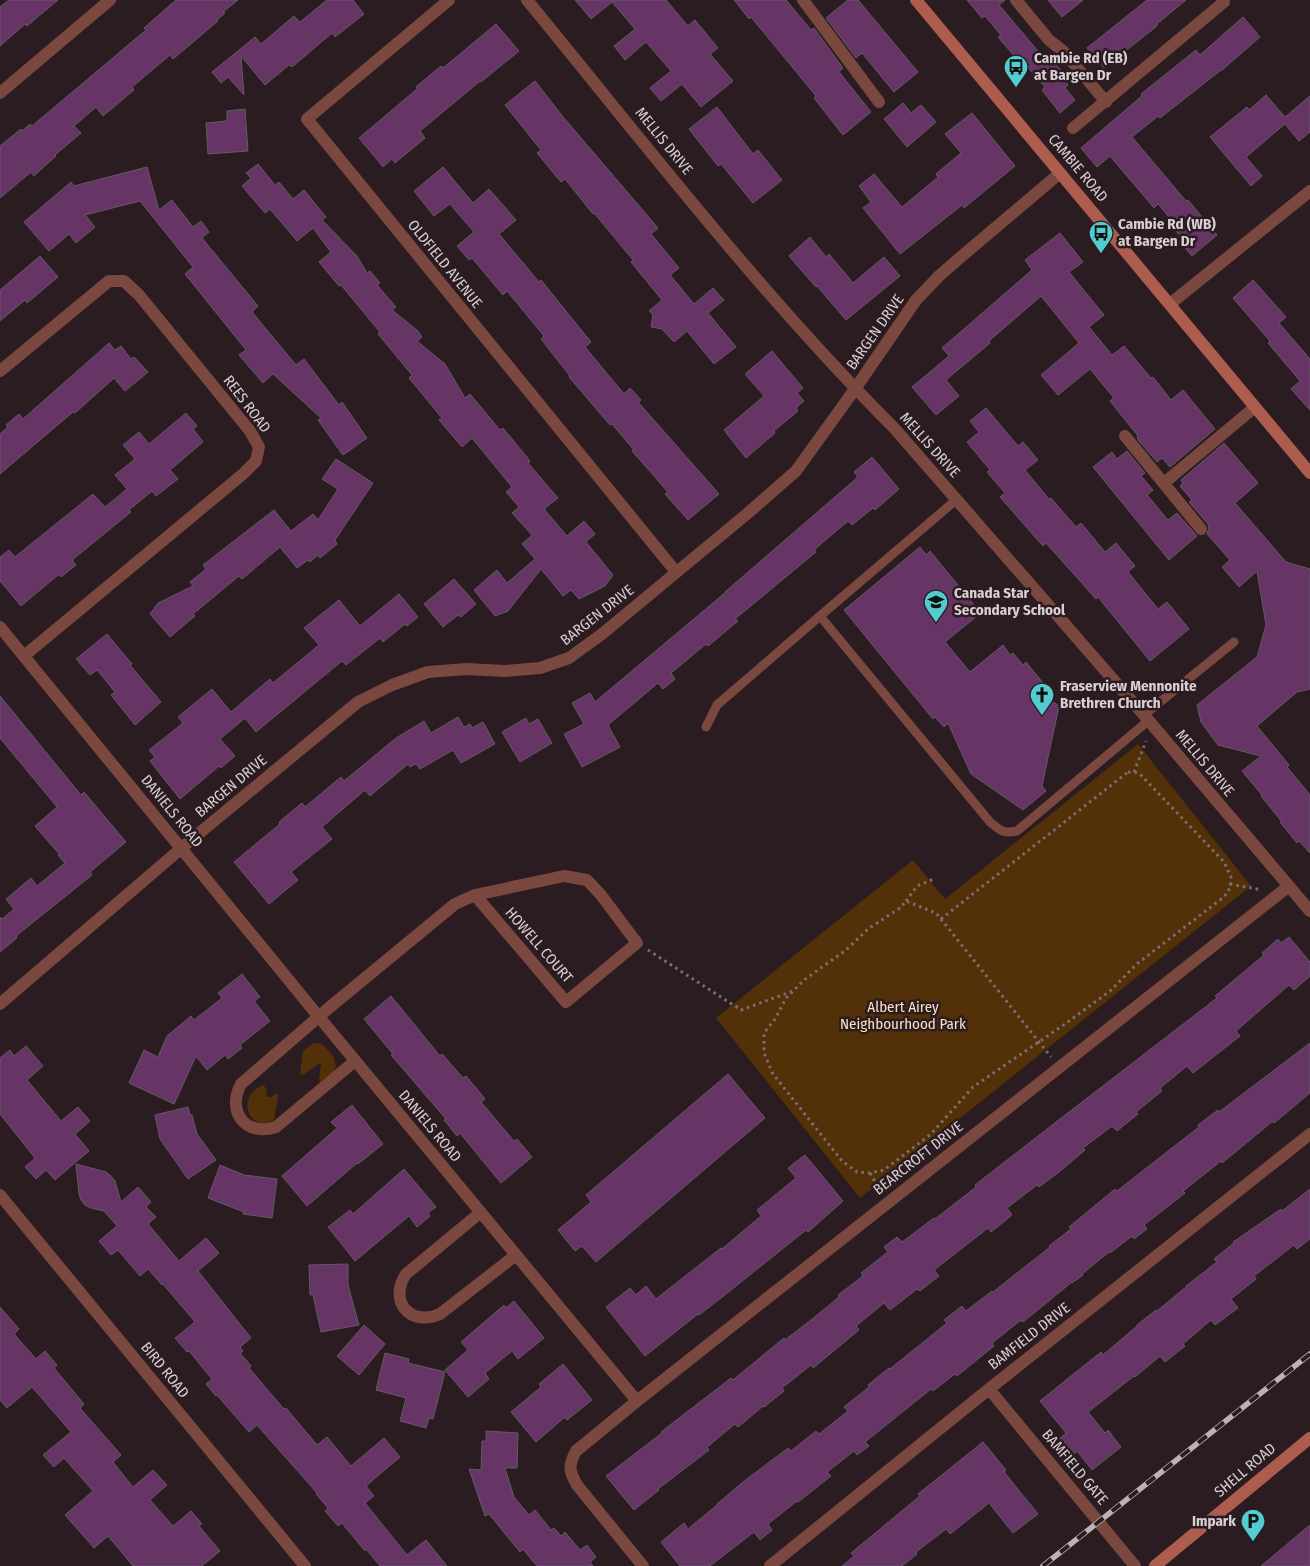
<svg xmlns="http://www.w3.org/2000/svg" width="1310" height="1566" font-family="'Fira Sans Condensed',sans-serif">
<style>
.green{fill:#523008}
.building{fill:#663565;stroke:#655965}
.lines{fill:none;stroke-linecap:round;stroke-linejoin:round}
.path{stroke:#7c6f73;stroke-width:3;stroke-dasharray:2.5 4;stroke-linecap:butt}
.service{stroke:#7a483e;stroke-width:9}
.minor{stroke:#7a483e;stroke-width:12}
.secondary{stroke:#ad5d4e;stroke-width:12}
.rail-casing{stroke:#bcb1b4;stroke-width:5.5}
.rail{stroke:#2a1c20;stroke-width:4;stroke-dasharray:11;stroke-linecap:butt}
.labels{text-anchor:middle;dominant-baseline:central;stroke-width:5;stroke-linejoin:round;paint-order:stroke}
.poi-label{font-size:15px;font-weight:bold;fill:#d9ced1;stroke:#2a1c20;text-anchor:start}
.street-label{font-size:15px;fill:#d9ced1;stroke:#2a1c20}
.park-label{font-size:15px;fill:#fddec1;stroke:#2a1c20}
</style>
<rect width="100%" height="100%" fill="#2a1c20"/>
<!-- green -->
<path class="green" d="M1138,744L1251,886L860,1198L716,1018L913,860L945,899Z
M319,1043C326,1046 339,1060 335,1069C333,1074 325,1079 320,1083L319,1079L321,1064H318L302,1076L300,1073L303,1051L312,1044Z
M263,1085L266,1088L267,1097H271L277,1093L278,1096L274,1120C250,1134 234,1097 263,1085Z"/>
<!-- building -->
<path class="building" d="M9,0H58L27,26L25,24L0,46V7Z
M176,0H238L223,12L225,13L217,20L218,21L173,59L170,55L132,87L134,90L103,116L96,107L74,126L81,133L55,155L56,156L48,163L34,176L31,172L0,198V146L21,129L22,131L30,124L32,126L146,30L144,28Z
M327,0H353L364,14L335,37L332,33L292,67L289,65L265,85L241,56L244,95L228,77L221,83L212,72L255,37L261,44L294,16L300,22Z
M575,0H666L688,26L695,20L718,48L710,54L733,81L701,107L682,84L661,101L650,88L671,71L646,42L625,60L614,46L635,29L612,2L591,19Z
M734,0H786L811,30L814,28L843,68L839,72L871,112L843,135L814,98L816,96L751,17L749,19Z
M848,0H858L918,72L894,92L862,53L856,58L826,18Z
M967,0H1005L999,5L1048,63L1051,60L1062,71L1059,74L1068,85L1065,88L1075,100L1060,113L1042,90L1045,87L1023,62L1021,64L998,37L1001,35L985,16L982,18Z
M1048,0H1083L1062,17Z
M1147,0H1186L1157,24V26L1104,68L1087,48Z
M1243,17L1260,37L1221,71V70L1160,118L1158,116L1132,137L1186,201L1188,200L1217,235L1192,256L1179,241L1182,238L1175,230L1178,228L1158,204L1154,208L1110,156L1097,167L1081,148L1142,96L1141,94L1196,50L1200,55Z
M496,24L519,51L481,82L480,81L420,131L425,138L395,163L392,159L383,167L359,138L417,89L416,87L441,66L443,68Z
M535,81L564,118L658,228L651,234L679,268L670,275L694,304L713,288L724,300L708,313L736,347L714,364L687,331L674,342L662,329L651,327L653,315L649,311L662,300L631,262L633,260L594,213L593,214L565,179L561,182L537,153L541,150L505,105Z
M1266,95L1285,117L1310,96V132L1299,141L1285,124L1246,157L1262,176L1251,186L1210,137L1247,107L1249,110Z
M903,103L911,113L921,105L936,122L907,147L884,119Z
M717,107L753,154L758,150L782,180L753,203L721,164L718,166L689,129Z
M245,109L248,151L208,154L206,123L227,121V111Z
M972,113L1015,166L964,208L962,205L900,254L863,208L871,202L859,186L874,174L902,207L938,177L936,174L961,153L945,134Z
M258,164L275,185L279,182L293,199L304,190L326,217L322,220L357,256L367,273L370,271L380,283L377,285L396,307L392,310L418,331L422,337L417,341L445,364L465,398L470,394L500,430L503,428L530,461L528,463L558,498L544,509L567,536L584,521L595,534L586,542L613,575L605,586L579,599L571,590L563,596L541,569L508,611L495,616L474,590L497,570L507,583L535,559L522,544L532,535L512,513L519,507L506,492L512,487L472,438L462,447L439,420L442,418L409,378L412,375L378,334L380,332L341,285L339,286L319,262L331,252L313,228L297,241L270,209L265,213L242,186L251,178L246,173Z
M147,167L159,210L172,200L193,227L201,221L209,232L202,238L258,306L252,312L296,365L304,359L339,405L342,402L367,438L343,455L318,420L321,418L273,374L263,383L239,355L246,350L185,274L193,267L140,201L85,215L95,227L76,243L69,234L49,251L24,222L71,182L74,186Z
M443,167L473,203L489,189L516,220L499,234L539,282L541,280L591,342L585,347L624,394L630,388L641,400L638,402L719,494L688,520L665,494L668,492L632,451L634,450L612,424L610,425L569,377L570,376L541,339L544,336L507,291L503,295L472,258L469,260L457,246L474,232L450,204L434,216L414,191Z
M1060,233L1083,262L1069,272L1104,315L1089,327L1112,355L1124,346L1151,378L1153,377L1171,400L1183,390L1215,429L1170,467L1162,458L1157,462L1139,441L1137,437L1138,436L1110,401L1114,398L1090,369L1058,395L1041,375L1079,343L1041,296L989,341L990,343L946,380L959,396L936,415L912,387L949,356L942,348L1032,270L1025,260Z
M810,237L826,257L829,254L853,283L884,257L900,276L846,320L817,286L816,287L789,256Z
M40,256L58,277L27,303L25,300L0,321V290Z
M1253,280L1286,317L1279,323L1310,359V410L1291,389L1300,381L1268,343L1270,341L1233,298Z
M109,343L115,350L121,346L131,359L134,357L148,372L125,391L114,378L75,413L73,412L0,474V434L8,427L6,425L19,414L23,419Z
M772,351L803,388L797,393L804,401L796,408L798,411L774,431L775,433L746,458L724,430L764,396L745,374Z
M986,408L1018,446L1023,442L1038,460L1025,470L1049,499L1051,498L1076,527L1081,523L1105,552L1116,543L1135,566L1128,572L1158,609L1167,602L1189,629L1150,661L1098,597L1096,599L1046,543L1043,546L1000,497L1005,493L987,472L990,470L967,442L979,432L970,421Z
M186,413L197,426L193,429L203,442L170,470L178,479L156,496L152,491L129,510L131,512L72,560L76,565L61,577L59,574L21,606L0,581V557L9,550L15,557L93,494L105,507L127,489L115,475L135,459L123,445L139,432L149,444Z
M1224,443L1258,483L1235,503L1286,562L1310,569V689L1297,692L1257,726L1289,765L1287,767L1310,795V853L1299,841L1297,843L1280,822H1282L1261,796L1262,795L1242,771L1261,756L1218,745L1201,722L1197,705L1257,657L1266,625L1257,571L1239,587L1222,567L1230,560L1207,534L1209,528L1208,524L1189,502L1192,500L1180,486L1183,483L1181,480Z
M1127,451L1145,473L1141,476L1153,490L1147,495L1168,520L1177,513L1197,536L1169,560L1093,467L1112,452L1117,459Z
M872,457L899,489L875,510L873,508L852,525L848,521L814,550L816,552L735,619L738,621L708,646L706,644L671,673L675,679L663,689L658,683L608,725L620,747L582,767L564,734L584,724L572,703L590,693L595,702L726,592H725L858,477L854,472Z
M336,459L373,483L335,540L337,544L320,558L318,555L310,562L308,560L297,568L280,547L242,579L239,576L193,614L195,616L170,637L150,614L158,603L193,586L190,582L206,569L203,565L274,510L291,531L313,514L318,520L338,489L322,479Z
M920,547L926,555L930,551L975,606L971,609L977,616L945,642L970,672L1003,645L1010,655L1013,653L1023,665L1026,662L1048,689L1042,694L1059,706L1042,786L1046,791L1023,810L971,774L948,723L944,727L935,717L933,719L844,610Z
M454,579L476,604L461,617L458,615L443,627L424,604Z
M399,594L418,617L407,626L405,624L383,642L380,638L346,665L342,661L256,732L245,718L220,739L235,756L221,768L219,766L180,799L150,761L155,757L149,750L183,723L178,717L212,689L231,712L270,679L273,683L319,645L304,628L339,600L360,626Z
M107,634L132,664L130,665L161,702L135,725L111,695L115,692L97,670L90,675L76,659Z
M0,696L81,795L84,792L126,842L90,872L92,875L16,936L17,938L0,952V917L2,919L14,909L6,899L31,878L37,886L65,863L58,855H60L35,826L57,807L0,738Z
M458,717L464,727L470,724L472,728L483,722L495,744L461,763L453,750L420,769L416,764L410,767L408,764L370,796L365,790L322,827L332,839L291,872L298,880L269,904L234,862L280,824L279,822L302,803L305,807L341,777L344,781L396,738L424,721L431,733Z
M526,718L529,724L538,719L552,743L520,762L502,732Z
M1289,937L1310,962V976L1294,990L1289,985L1236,1031L1240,1036L1193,1073L1187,1066L1160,1088L1162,1091L1136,1112L1138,1114L1117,1131L1112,1126L1083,1148L1085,1150L1059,1172L1039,1187L1037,1185L1007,1208L1012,1215L991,1232L988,1228L934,1270L939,1276L920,1291L917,1289L890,1310L884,1303L856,1326L859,1330L830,1354L813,1368L811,1365L782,1388L784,1391L764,1407L763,1406L738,1427L735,1424L707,1447L709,1450L658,1489L659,1490L634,1510L606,1476L662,1433L661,1432L731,1378L733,1380L784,1338L785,1340L811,1320L839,1297L838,1295L863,1276L861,1273L888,1252L884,1247L897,1237L902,1242L934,1218L935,1219L976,1187L975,1185L1060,1119L1217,998L1215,996L1264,955L1262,953L1278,939L1281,943Z
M242,974L260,997L254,1001L270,1021L240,1045L242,1048L228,1059L225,1055L207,1070L196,1056L174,1104L129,1083L144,1050L158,1057L167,1036L191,1016L194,1020L222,998L218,993Z
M391,996L440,1056L442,1054L463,1078L466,1076L485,1099L481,1102L514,1141L517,1139L532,1157L501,1183L460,1133L457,1136L444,1120L446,1119L391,1055L393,1054L364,1019Z
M1310,1043V1093L1274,1123L1273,1121L1222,1163L1221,1161L1183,1191L1185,1193L1144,1225L1147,1229L1134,1239L1132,1236L1110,1253L1109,1252L1082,1274L1083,1275L1072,1283V1282L1023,1322L1021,1320L992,1343L994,1346L957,1376L955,1374L933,1391L931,1389L865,1442L869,1446L857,1455L854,1451L827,1472L831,1476L798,1502L797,1501L768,1524L772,1530L760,1540L754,1532L710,1566H680L661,1542L684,1523L688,1529L717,1505V1504L743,1482L788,1448L791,1451L816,1431L819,1434L848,1411L844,1407L869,1387L868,1385L889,1368L890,1369L947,1323L944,1320L962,1306L966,1311L992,1291L993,1292L1050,1247L1049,1246L1071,1229L1069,1227L1115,1189L1117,1191L1199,1127L1198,1125L1218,1110L1219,1112Z
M26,1046L43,1066L27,1080L61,1121L78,1107L90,1121L75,1134L89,1151L55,1180L46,1170L36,1179L25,1167L35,1158L0,1114V1058L10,1050L14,1056Z
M728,1074L765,1118L596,1262L582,1246L575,1251L558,1230L591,1202L586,1195Z
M352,1105L383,1144L358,1164L357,1163L307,1206L282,1176L337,1128L331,1122Z
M188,1107L190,1115H192L197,1134L216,1160L188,1179L160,1139L155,1115Z
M805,1155L843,1201L808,1232L806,1230L721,1298L699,1315L698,1314L645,1356L606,1307L630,1288L636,1295L646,1286L656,1299L721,1248L722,1249L761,1216L757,1210L796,1178L788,1168Z
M76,1164L106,1172L111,1176L115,1181L121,1202L138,1187L151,1202L146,1207L156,1217L148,1224L179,1261L206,1238L219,1253L198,1271L251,1338L240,1347L243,1351L240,1353L251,1366L249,1368L284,1409L286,1408L317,1445L327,1437L351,1466L384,1438L400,1457L366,1486L374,1496L365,1503L407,1555L426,1540L447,1566H380L366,1549L365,1551L342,1523L338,1526L325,1511L328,1508L316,1494L317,1493L257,1425L249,1432L217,1395L216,1396L206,1384L212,1379L189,1351L187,1352L175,1338L195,1322L163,1284L162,1285L148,1269L140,1276L118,1250L111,1255L99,1241L117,1226L104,1211L91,1208L85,1205L81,1200L79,1194Z
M220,1165L244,1175L277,1179L272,1218L243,1214L244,1212L208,1198Z
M404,1169L436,1207L428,1213L430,1216L417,1227L409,1216L355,1261L328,1227L350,1210L353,1214Z
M1310,1189V1239L1297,1249L1294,1245L1254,1276L1256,1279L1231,1299L1238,1308L1215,1325L1211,1320L1183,1344L1185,1346L1165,1362L1160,1356L1135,1377L1134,1376L1088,1412L1105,1433L1108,1430L1121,1447L1092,1470L1077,1451L1072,1456L1059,1439L1066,1433L1040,1401L1101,1352L1103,1355L1137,1326V1325L1156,1310L1157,1311L1186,1287V1286L1217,1262L1214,1259L1234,1243L1233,1242L1281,1209L1282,1211Z
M348,1264V1285L359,1325L321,1332L313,1295H310L309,1265Z
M514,1301L544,1338L518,1359L512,1351L485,1373L489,1379L468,1397L445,1370L468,1350L461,1342L504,1305L506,1308Z
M0,1307L19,1329L14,1334L36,1359L45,1351L57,1365L54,1368L84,1404L80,1408L121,1455L113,1462L133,1487L153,1470L167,1485L150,1500L173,1526L191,1511L202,1524L199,1526L220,1551L202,1566H133L108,1536L94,1548L65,1515L93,1491L64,1458L54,1467L43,1455L71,1432L32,1387L7,1408L0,1400Z
M364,1325L385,1344L359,1375L337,1356Z
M385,1353L409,1359L408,1363L445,1372L433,1419L429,1418L426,1428L400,1421L406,1398L376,1390Z
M563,1364L592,1400L567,1420L565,1417L536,1442L511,1412L541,1387L539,1384Z
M486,1431L518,1433L517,1468H505L514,1497L529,1515L535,1510L551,1530L554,1528L561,1536L565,1532L580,1550L587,1545L596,1557L590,1562L593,1566H537L523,1549L520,1552L489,1514L485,1516L469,1469L481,1470L482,1441H486Z
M983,1442L1006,1470L1004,1472L1038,1514L1013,1533L989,1503L950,1534L946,1529L916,1552L917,1554L902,1566H842L854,1556L851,1553L920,1496L918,1494Z
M1310,1525V1566H1261Z"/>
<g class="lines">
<!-- path -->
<path class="path" d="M1128,772L1139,773L1224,862L1231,877L1230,888L1224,897L1138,963L1110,991L1065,1024L973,1087L931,1134L884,1170L870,1173L857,1172L842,1161L773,1074L764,1053V1033L775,1019L786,998L804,980L846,950L868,929L900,908L906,901L936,913L941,919Z
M1134,772L1146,741
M1230,884L1262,890
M906,901L917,886L934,879
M941,919L1051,1057
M648,950L741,1010L793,991
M870,1173L881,1192"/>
<!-- service -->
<path class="service" d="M956,500L820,616L990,822C1001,831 1003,834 1017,831L1148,721
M1144,715L1234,642
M706,727L717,705L820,616"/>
<!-- minor -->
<path class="minor" d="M449,0L307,119L676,572
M527,0C646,145 762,296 895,429L1144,715L1310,911
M803,0L879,102
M1016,0L1049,40L1063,51L1106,102
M0,93L110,0
M1073,128L1224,2
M1170,304L1310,191
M0,371L109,281H124L139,295L250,431L259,447L256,461L243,474L24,656
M1125,436L1201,529
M1164,483L1255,407
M0,627L319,1017L637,1401
M0,1004L191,840L358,702L392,685L428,672L466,669L505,671L540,668L569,658L602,634L748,513L796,471L855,389L916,300L939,276L962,256L1060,173
M355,1061L276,1127C246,1137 226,1112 241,1084L330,1007L455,904L475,895L564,876L587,880L601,895L637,943L566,1002L475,895
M0,1195L305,1566
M481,1212L406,1274C388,1301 410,1327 440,1314L516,1255
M989,1389L1135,1566
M643,1566L577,1485C569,1471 568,1466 576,1451L637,1401L1289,886
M770,1566L989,1389L1310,1134"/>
<!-- secondary -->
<path class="secondary" d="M916,0L1310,473
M1155,1566L1310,1438"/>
<defs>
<path id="rail" d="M1043,1566L1310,1354"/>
</defs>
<!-- rail casing -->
<use href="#rail" class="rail-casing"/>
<!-- rail -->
<use href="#rail" class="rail"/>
</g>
<!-- icons -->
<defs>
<symbol id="bus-pin" viewBox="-11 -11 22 30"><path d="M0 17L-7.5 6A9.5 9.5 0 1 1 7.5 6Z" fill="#52ccd0" stroke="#2a1c20"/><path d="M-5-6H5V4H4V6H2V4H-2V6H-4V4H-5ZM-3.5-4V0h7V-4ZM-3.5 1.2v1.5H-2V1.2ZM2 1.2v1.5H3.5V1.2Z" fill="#111"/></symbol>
<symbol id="school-pin" viewBox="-11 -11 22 30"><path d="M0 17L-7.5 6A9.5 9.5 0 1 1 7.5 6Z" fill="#52ccd0" stroke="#2a1c20"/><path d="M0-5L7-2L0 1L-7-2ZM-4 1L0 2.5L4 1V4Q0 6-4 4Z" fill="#111"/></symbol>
<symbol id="church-pin" viewBox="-11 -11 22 30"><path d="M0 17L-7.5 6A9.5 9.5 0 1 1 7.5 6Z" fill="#52ccd0" stroke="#2a1c20"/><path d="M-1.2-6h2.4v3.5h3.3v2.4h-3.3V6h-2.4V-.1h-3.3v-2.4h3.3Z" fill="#111"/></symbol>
<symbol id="parking-pin" viewBox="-11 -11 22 30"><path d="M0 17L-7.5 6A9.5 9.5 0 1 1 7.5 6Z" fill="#52ccd0" stroke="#2a1c20"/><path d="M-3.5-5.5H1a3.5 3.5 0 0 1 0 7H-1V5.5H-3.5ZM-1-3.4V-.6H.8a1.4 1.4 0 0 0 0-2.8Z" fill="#111"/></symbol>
</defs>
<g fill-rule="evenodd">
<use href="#bus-pin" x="1002" y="53" width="28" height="38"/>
<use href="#bus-pin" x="1087" y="219" width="28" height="38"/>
<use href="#school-pin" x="922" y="588" width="28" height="38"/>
<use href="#church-pin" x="1028" y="681" width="28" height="38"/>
<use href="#parking-pin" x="1239" y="1507" width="28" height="38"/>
</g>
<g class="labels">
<!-- poi labels -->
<g class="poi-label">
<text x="1034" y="58">Cambie Rd (EB)<tspan x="1034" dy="17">at Bargen Dr</tspan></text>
<text x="1118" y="224">Cambie Rd (WB)<tspan x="1118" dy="17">at Bargen Dr</tspan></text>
<text x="954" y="593">Canada Star<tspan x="954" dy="17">Secondary School</tspan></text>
<text x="1060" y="686">Fraserview Mennonite<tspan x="1060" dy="17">Brethren Church</tspan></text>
<text x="1236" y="1521" text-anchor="end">Impark</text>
</g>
<!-- street labels -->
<g class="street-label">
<text transform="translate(664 141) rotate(51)">MELLIS DRIVE</text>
<text transform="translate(1078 168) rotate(50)">CAMBIE ROAD</text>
<text transform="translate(445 264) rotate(51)">OLDFIELD AVENUE</text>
<text transform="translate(875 332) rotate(-55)">BARGEN DRIVE</text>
<text transform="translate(247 404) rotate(53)">REES ROAD</text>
<text transform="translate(930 445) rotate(48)">MELLIS DRIVE</text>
<text transform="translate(597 615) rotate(-38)">BARGEN DRIVE</text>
<text transform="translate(1205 763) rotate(50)">MELLIS DRIVE</text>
<text transform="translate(231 786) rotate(-40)">BARGEN DRIVE</text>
<text transform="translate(172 811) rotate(51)">DANIELS ROAD</text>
<text transform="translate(539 945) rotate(49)">HOWELL COURT</text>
<text transform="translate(430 1126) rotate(50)">DANIELS ROAD</text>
<text transform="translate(918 1158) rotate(-38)">BEARCROFT DRIVE</text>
<text transform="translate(1029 1336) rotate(-38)">BAMFIELD DRIVE</text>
<text transform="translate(165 1370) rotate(51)">BIRD ROAD</text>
<text transform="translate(1075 1467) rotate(50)">BAMFIELD GATE</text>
<text transform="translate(1245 1470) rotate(-40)">SHELL ROAD</text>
</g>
<!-- park labels -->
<g class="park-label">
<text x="903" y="1007">Albert Airey<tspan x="903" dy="17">Neighbourhood Park</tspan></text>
</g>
</g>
</svg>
